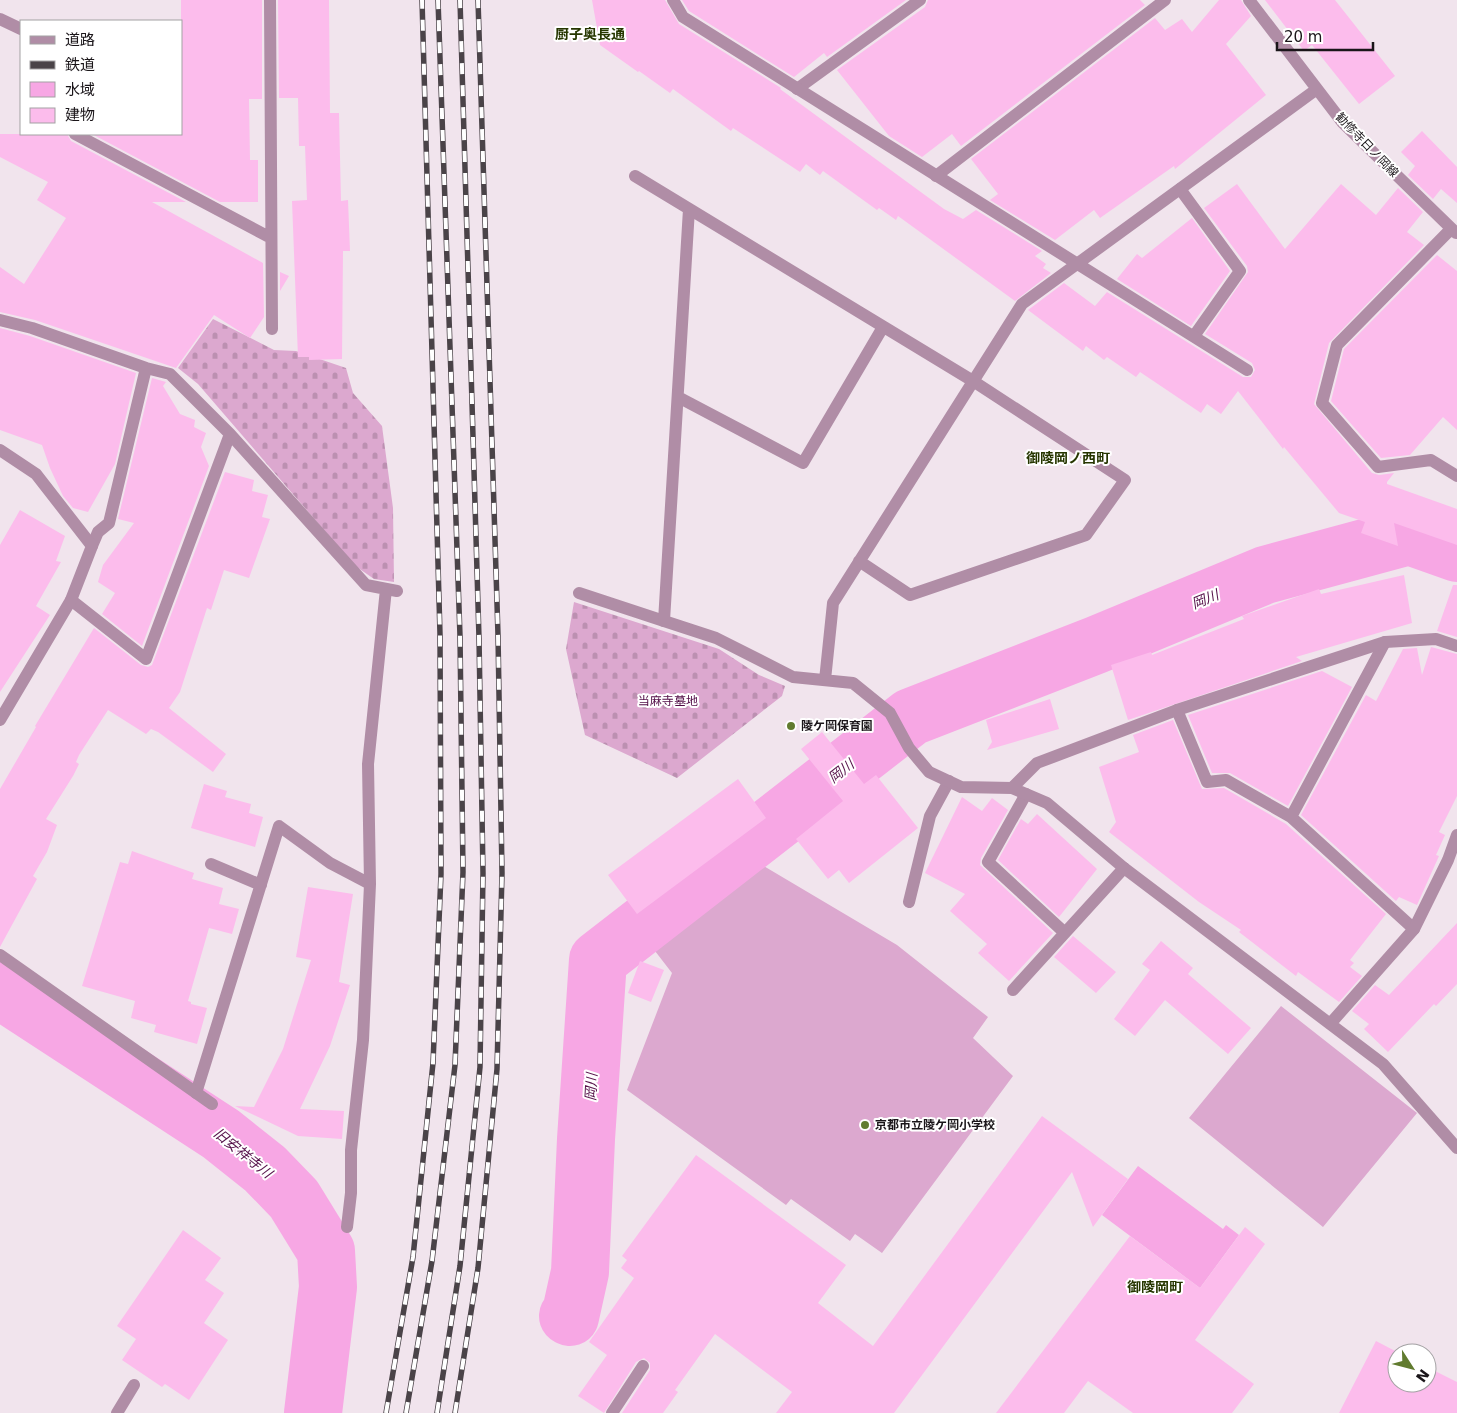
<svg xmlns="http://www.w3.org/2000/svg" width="1457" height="1413" font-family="'DejaVu Sans','Noto Sans JP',sans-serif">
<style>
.cemetery{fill:url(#cemetery-stones)}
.pitch{fill:#dca8cf}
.water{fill:#f7a7e4}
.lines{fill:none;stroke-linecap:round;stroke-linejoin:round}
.river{stroke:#f7a7e4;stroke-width:58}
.building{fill:#fcbcec}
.service{stroke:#b08da6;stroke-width:12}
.minor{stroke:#b08da6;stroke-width:12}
.rail-casing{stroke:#4a4348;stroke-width:5.5}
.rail{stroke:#fff;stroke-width:4;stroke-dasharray:11;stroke-linecap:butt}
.poi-dot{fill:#617b2f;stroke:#fff;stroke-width:2}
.labels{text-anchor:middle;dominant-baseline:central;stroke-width:4;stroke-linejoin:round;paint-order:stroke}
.street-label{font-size:12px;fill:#1a1519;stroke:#fff}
.park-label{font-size:12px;fill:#500b45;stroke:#fff}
.poi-label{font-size:12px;font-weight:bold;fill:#1a1519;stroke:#fff;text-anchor:start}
.neighbourhood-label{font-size:14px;font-weight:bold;fill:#263600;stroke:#fff}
.water-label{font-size:14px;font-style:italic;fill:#551049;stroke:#fff}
</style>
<defs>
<pattern id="cemetery-stones" width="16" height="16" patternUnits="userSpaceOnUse" patternTransform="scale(1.25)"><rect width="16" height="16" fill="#dca8cf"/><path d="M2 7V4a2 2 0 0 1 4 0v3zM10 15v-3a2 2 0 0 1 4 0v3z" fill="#bc90b1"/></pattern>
</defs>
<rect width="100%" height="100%" fill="#f1e4ed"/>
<!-- cemetery -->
<path class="cemetery" d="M213,319L274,350L296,351L346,368L353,393L382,426L393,508L394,582L374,579L354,565L198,384L178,368Z
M574,602L719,649L759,675L785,686L782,696L677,778L585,735L566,649Z"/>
<!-- pitch -->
<path class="pitch" d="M762,865L897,945L988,1017L973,1038L1013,1076L882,1253L855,1234L850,1241L791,1199L786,1205L627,1090L672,973L655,951Z
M1281,1006L1417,1113L1323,1227L1189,1118Z"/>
<!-- water -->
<path class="water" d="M1138,1166L1223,1229L1226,1225L1239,1235L1200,1288L1102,1215Z"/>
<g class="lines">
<!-- river -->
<path class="river" d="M0,990L221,1134L265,1169L294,1199L326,1251L328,1287L313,1413
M568,1316L570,1317L580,1272L586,1139L598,960L911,717L1096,645L1265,575L1409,536L1457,553"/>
</g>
<!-- building -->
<path class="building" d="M181,0H262V99H249L250,160H258V202H220L92,134H181Z
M278,0H329L330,113H339L341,201L348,200L350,251H343L342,359L309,360V357H298L292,201L307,200L305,146H299L298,98H279Z
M592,0H665L679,24L781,88L780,89L944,209L963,219L976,210L1042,251L1035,256L1046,264L1043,268L1051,273L1015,301L898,216L896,220L879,208L877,210L823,171L820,175L806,164L800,172L733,128L731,131L673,89L670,93L639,71L638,72L600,45Z
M682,0H906L827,57L824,53L794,77L689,11Z
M928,0H1140L1145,5L961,146L952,134L922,157L889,136L837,70L925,7Z
M1219,0H1241L1251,16L1226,44L1266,95L1175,169L1174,166L1100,218L1094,210L1055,240L990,200L998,194L971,159L1155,18L1165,30L1182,19L1192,32Z
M1265,0H1335L1395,76L1359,104L1312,45L1304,51Z
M1422,131L1457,167V203L1441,189L1433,199L1408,175L1415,166L1401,152Z
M0,134H67L71,141L186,202H152L263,263L264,317L250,338L214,315L176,368L35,320L0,312V267L24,284L66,218L37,200L48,182L0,157Z
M1237,184L1285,249L1341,184L1376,215L1398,188L1423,212L1407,232L1424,245L1329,343L1314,404L1372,473L1379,475L1394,473L1387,482V484L1457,509V545L1394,523L1398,546L1361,533L1365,522L1339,513L1284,447L1283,449L1238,391L1221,414L1207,404L1201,413L1140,372L1136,377L1107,357L1104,360L1086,346L1083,351L1028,310L1064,283L1095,306L1107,292L1243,377H1251L1255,370L1252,363L1205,334L1248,272L1247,266L1204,208Z
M1192,218L1230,271L1191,326L1117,279L1137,254L1142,258Z
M1437,255L1457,271V430L1443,417L1410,455L1381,458L1331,401L1344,349Z
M280,272L289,276L280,291Z
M0,328L30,336L136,373L115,464L88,512L73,508L63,496L50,468L42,445L0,430Z
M152,378L166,382L163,386L180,414L195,420L194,427L206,433L201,447L209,466L142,646L102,614L115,593L98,582L103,565L134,523L118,519Z
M225,472L254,480L252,491L268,495L262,517L270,519L249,578L224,570L211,610L207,608L180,692L169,708L226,754L213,772L158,732L151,729L146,734L108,710L79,755L76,762L79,764L73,776L46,819L57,825L47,852L33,876L37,879L0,947V789L36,727L35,726L94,628L141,665L148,667L152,665Z
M20,510L65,536L56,561L61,562L36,606L50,615L0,692V545Z
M1404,575L1412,623L1296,657L1302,661L1128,720L1111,665L1151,652L1152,655L1244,619L1242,616L1319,589L1321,594Z
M1453,585H1457V637L1437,631Z
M1431,647L1457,654V796L1439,832L1445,835L1436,855L1439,856L1417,905L1399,897L1396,901L1301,815L1366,695L1376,701L1403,649L1417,648L1422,675Z
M1322,671L1352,687L1288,806L1230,773H1212L1188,715Z
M1050,699L1059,729L987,750L992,742L986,720Z
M1173,720L1202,789L1224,788L1286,824L1386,914L1350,960L1354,963L1350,967L1362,976L1339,1002L1298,972L1296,976L1239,932L1241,930L1199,902L1109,832L1116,822L1099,767L1139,752L1133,735Z
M822,732L864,784L876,775L918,828L849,883L839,870L828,879L796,839L843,801L801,749Z
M738,779L766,818L637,914L608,875Z
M204,784L227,791L225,797L251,804L249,813L263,817L255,847L191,828Z
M962,797L982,811L992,798L1008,810L981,858L980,865L1053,933L1009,981L978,953L987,944L950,911L965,894L925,873Z
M1037,814L1097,869L1059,917L998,860L1021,819L1028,824Z
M132,851L194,873L192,879L223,888L219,904L239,909L232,934L209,928L188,1001L191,1002V1004L207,1008L197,1044L154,1032L156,1025L131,1018L135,1001L82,986L120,862L128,864Z
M308,887L353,894L339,982L350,985L330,1046L300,1109L344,1111L342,1139L298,1136L235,1106L254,1107L283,1049L311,960L296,957Z
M1457,923V984L1436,1006L1434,1004L1388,1052L1364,1029L1369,1024L1352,1011L1375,985L1389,995Z
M1073,936L1116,972L1096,993L1054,957Z
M1161,941L1193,968L1188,974L1251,1028L1228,1054L1165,1000L1135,1036L1114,1019L1150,970L1142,964Z
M640,961L664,970L651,1002L628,993Z
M1042,1116L1128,1179L1093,1227L1072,1172L894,1413H776L792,1392L715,1334L675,1390L678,1392L663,1413H622L650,1370V1363L644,1358L636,1362L604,1413L578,1396L607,1355L589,1342L634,1278L621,1268L627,1260L622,1256L696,1155L846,1265L818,1303L873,1346Z
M1245,1227L1265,1244L1195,1340L1254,1384L1232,1413H1133L1088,1381L1064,1413H996L1130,1236L1200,1288Z
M183,1230L221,1258L205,1280L224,1293L204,1323L228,1340L189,1400L165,1384L162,1387L122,1360L136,1339L117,1326Z
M1376,1341L1399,1353H1397V1383H1427V1367L1457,1382V1413H1339Z"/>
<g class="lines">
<!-- service -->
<path class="service" d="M270,0L272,329
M0,19L21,29
M797,89L920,0
M75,134L271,238
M936,176L1165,0
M1180,189L1240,271L1194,336
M0,320L32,328L146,368L170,374L230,434L366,585L397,591
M92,546L98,532L109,523L146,368
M579,593L664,621
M71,600L146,659L230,434
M1385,642L1291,817L1414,929
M1177,710L1207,782L1226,780L1291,817
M1026,794L988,862L1065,933
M211,864L261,885
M909,902L930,816L949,781
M1013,990L1124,868
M196,1093L279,826L330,863L370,884
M347,1227L351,1193V1150L363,1040L370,884L368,764L386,589
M117,1413L134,1385"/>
<!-- minor -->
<path class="minor" d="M673,0L683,17L1247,370
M1249,0L1343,123L1456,233
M635,176L973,381L1125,480L1086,535L910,595L859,561
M689,209L664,621L716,638L793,677L853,683L890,713L909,748L929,772L961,787L1012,788L1047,803L1124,868L1383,1064L1457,1148
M1451,229L1337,345L1322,403L1378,467L1431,460L1457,476
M678,397L803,463L883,327
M0,450L36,474L92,546L71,600L0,720
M825,680L833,603L1022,304L1317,89
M1012,788L1037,763L1177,710L1385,642L1436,639L1457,646
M0,955L212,1104
M1330,1024L1414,929L1448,860L1457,835
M612,1413L643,1366"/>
<defs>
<path id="rail" d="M386,1413L413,1257L433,1063L441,874L440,634L422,0
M406,1413L432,1261L455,1065L463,872L460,636L438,0
M437,1413L460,1266L480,1067L483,873L479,638L460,0
M455,1413L478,1268L497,1069L502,873L498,635L478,0"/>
</defs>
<!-- rail casing -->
<use href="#rail" class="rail-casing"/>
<!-- rail -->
<use href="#rail" class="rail"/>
</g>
<!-- markers -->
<g class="poi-dot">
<circle cx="791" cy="726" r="5"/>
<circle cx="865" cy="1125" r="5"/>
</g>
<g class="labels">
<!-- street labels -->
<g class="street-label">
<text transform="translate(1367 145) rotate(46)">勧修寺日ノ岡線</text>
</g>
<!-- park labels -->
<g class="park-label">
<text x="668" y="701">当麻寺墓地</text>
</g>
<!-- poi labels -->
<g class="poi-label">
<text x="801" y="726">陵ケ岡保育園</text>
<text x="875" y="1125">京都市立陵ケ岡小学校</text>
</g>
<!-- neighbourhood labels -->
<g class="neighbourhood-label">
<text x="590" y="34">厨子奥長通</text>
<text x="1068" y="458">御陵岡ノ西町</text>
<text x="1155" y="1287">御陵岡町</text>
</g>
<!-- water labels -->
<g class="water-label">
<text transform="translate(1205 599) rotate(-22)">岡川</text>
<text transform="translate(841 771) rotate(-38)">岡川</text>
<text transform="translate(591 1087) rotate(-87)">岡川</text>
<text transform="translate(243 1153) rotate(39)">旧安祥寺川</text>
</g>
</g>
<!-- legend -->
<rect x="20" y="20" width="162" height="115" fill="#ffffff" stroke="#a3a1a3"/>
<rect x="30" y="36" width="25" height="8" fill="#b08da6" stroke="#a3a1a3"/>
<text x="65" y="45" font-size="15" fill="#1a1519">道路</text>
<rect x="30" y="61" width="25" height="8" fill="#4a4348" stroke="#a3a1a3"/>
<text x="65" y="70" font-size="15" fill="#1a1519">鉄道</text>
<rect x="30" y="82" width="25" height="15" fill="#f7a7e4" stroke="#a3a1a3"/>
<text x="65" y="95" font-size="15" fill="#1a1519">水域</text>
<rect x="30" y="108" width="25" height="15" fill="#fcbcec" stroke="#a3a1a3"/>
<text x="65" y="120" font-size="15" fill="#1a1519">建物</text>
<!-- north arrow -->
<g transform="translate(1412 1368) rotate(126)"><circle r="24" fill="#ffffff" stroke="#a3a1a3"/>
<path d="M0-4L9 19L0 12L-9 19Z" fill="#617b2f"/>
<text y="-8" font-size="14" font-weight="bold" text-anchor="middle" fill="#1a1519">N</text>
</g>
<!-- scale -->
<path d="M1277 42v8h96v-8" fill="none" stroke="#1a1519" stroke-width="2.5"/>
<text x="1284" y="42" font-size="15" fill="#1a1519" stroke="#ffffff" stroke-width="4" paint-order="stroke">20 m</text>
</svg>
